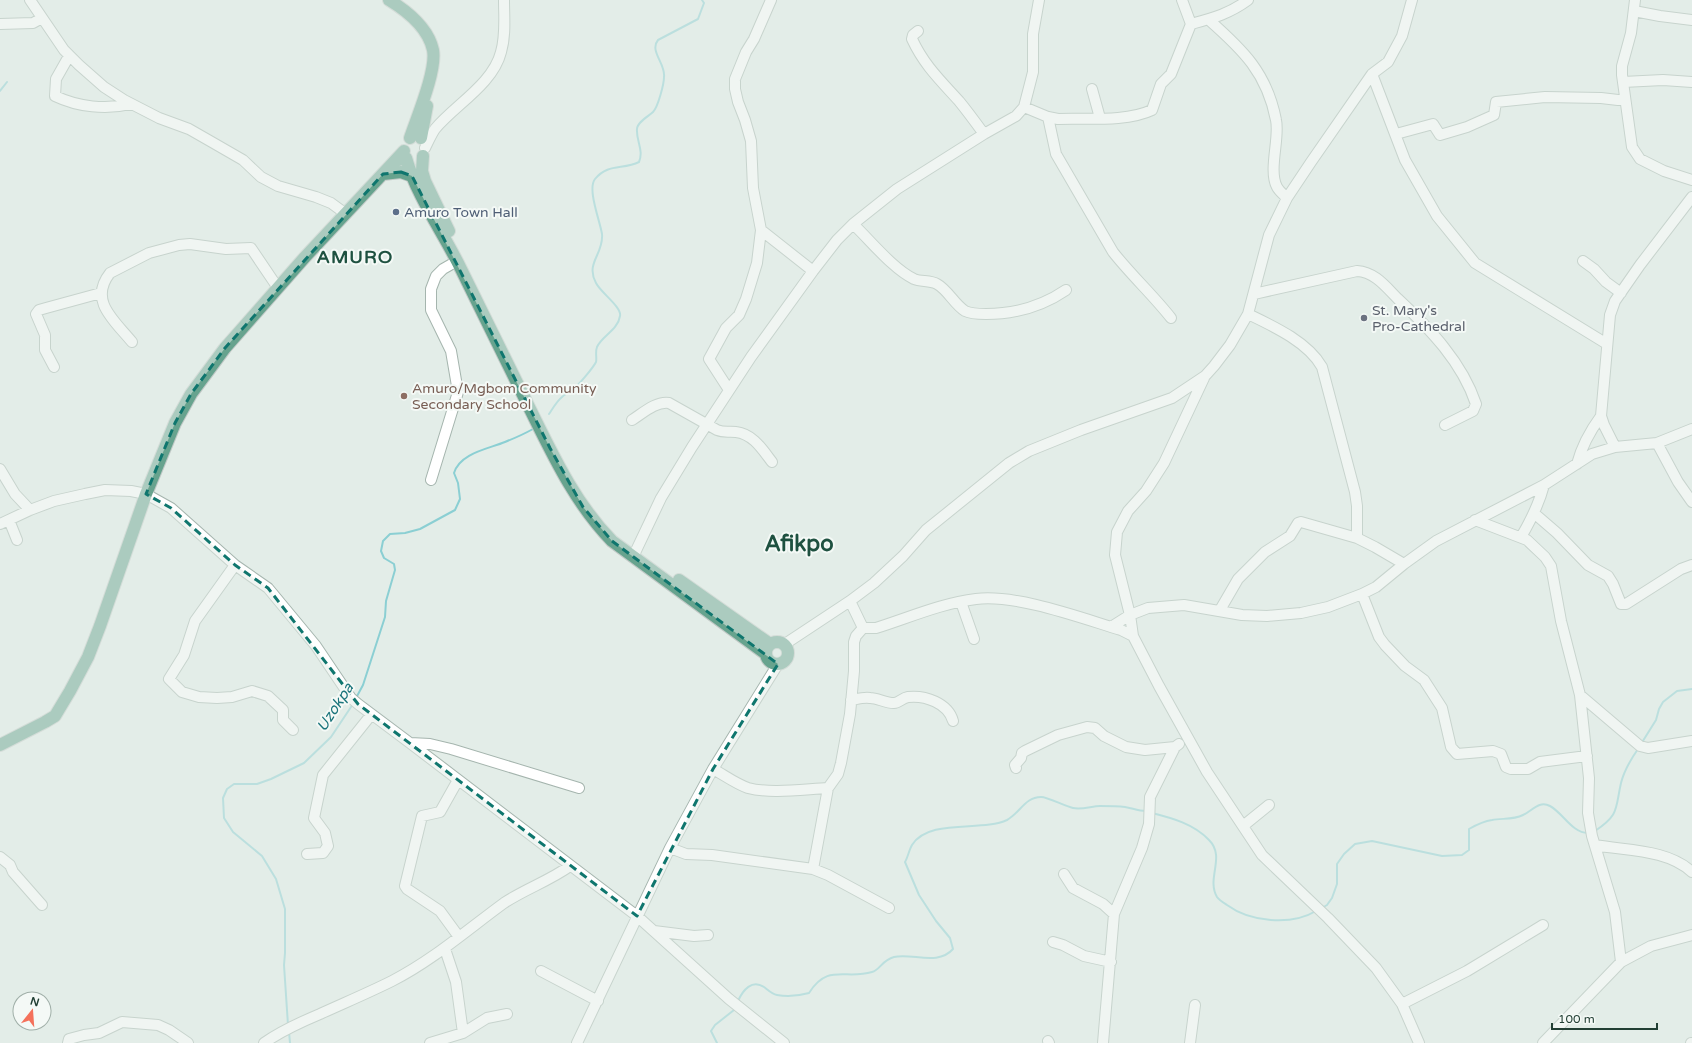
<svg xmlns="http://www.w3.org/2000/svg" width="1692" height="1043" font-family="'Varela Round',sans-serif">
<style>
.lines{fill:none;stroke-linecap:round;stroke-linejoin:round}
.stream{stroke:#8bcfd3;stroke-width:2}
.minor-casing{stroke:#a5b5ae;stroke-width:12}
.major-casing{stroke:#c1c9c6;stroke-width:14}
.minor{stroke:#fff;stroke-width:10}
.major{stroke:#67a38e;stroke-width:12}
.marked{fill:none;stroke:#0f766e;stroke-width:3;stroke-dasharray:8 5;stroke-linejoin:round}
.service-dot{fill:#5c6f8a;stroke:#f4f9f6;stroke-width:1.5}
.worship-dot{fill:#6b7280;stroke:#f4f9f6;stroke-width:1.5}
.education-dot{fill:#8d6e63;stroke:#f4f9f6;stroke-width:1.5}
.labels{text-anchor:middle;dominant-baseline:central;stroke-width:4;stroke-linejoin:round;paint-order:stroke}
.service-label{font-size:14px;fill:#4e5e75;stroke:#f4f9f6;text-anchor:start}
.worship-label{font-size:14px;fill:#5b616d;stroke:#f4f9f6;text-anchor:start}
.education-label{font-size:14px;fill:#785e54;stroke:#f4f9f6;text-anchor:start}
.water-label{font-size:15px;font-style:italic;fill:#1b757c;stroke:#f4f9f6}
.district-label{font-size:18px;font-weight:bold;letter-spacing:1px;fill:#1e5140;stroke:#f4f9f6}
.town-label{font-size:22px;font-weight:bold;fill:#1e5140;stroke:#f4f9f6}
</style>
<rect width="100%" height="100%" fill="#e3ede8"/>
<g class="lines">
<!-- stream -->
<path class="stream" d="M0,91L7,82
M549,414C553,408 557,401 562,397C565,394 569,393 572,390C577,387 593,368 596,362C597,358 595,352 597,347C602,336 618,330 620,316C622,307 601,293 596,283C585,263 604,254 602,234C600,221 587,189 595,179C608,163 623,170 639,162C644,150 636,141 637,129C637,122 649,116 653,112C658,107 664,84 664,77C666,64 649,51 658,40L698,19L704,3L702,0
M356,698L363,685L385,617L386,601L395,570L394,564L384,558L381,551L383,541L390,534L405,533L420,529L455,510L460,499L458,483L454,473C460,453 488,449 505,442C515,438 524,434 533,429
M1641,744L1656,720L1659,709L1663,702L1677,691L1692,689
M1152,813C1172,818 1194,824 1209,840C1226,857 1206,878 1217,897C1219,900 1224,903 1227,905C1250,922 1291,926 1316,911
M1595,831C1620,814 1615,809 1621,783C1624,771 1631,759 1638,749
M1322,908L1327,905L1332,898L1337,884V864L1344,854L1355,844L1372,841L1442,856L1462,855L1469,850V829C1476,825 1484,821 1492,820C1502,818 1513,820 1523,815C1532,811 1539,800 1550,806C1563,813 1572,833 1588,833
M738,1001C743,990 752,979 764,987C768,990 772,994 777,995C788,997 798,996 809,993C828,963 845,980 872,972C880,970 882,960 894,957C913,953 938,966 953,949L950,938L936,921L919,895L905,862C908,857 909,850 912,845C929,818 982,832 1007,820C1020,813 1025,797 1041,797C1048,797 1064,806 1073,808C1082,810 1092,806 1100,806C1108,806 1117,806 1125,807C1132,808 1138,811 1146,811
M288,1025L284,965L285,953V909L276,879L262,856L233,832L224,818L223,798L227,789L234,784H257L271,779L304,763L331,737L353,704
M289,1032L290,1043
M717,1043L711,1031L715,1025L734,1010"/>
<defs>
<path id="minor" d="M30,0L64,50L79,65L104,87L124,100L159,118L189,129L210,141L243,160L261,177L278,186L316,197L331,203L346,214
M1635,0L1631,33L1622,66V75L1632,147L1640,159L1664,171L1692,180
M1634,11L1660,16L1692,20
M1209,20C1243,50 1267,73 1276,120C1280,138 1268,170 1277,187C1279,191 1284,195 1287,198
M0,24L33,23L42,18
M1191,24C1213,18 1229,14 1248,0
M918,31L913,35L912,39C924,65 940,80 959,101C968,112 976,123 984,134
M69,56L56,79L55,96C78,107 106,110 131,104
M1372,74L1405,160L1437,216L1475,263L1607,344
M1623,82L1663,80L1692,82
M1092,89L1100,118
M1024,107L1048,117L1058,119C1086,118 1127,122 1152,110L1161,84L1171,74L1191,24L1182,0
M1048,117L1056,154L1113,252C1131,275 1153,295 1171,318
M1396,134L1433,124L1440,135L1467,127L1494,115L1496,102L1545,97L1601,98L1618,100L1625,99
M425,148C428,142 431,135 435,129C455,105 493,84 501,52C506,35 504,17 504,0
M853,224C870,240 893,269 914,279C921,282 930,280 937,284C948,290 954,304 965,311C971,314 979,314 986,314C1016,314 1041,307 1066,290
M761,230L813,271
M1583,261L1594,269L1606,282L1621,293
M1254,294L1357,271C1375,272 1386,287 1398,299C1430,329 1462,362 1476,404L1473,411L1445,425
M1248,314C1273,326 1308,342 1322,367L1355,492L1357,506V538
M132,342C115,321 88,301 110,273L149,253L179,245L190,244L226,249L251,248L278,288
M54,367L45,350V335L36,314L39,310L46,308L101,293
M1204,378L1164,463L1146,491L1128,511L1117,532L1115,555L1130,615L1133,636L1159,686L1207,772L1262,855L1328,918L1376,968L1402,1004L1419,1043
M729,390L709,359L726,328L739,315L746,299L757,263L761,230L753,188L751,141L745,120L738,102L735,89V79L746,52L754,39L771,0
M632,420C643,413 656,401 669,403L717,430C724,433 729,431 736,432C753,434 762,449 772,462
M1657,443L1678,482L1692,502
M1615,447L1604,425L1601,416L1610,315L1615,301L1640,265L1692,197
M1577,464C1582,445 1590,431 1601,416
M0,469L15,494L30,510
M431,480L458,392L451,351L431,310V289L436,276L443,269L457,261
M1535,514L1557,533L1588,565L1608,576L1613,584L1621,604H1626L1681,569L1692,565
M9,520L17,540
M1475,520L1527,540L1545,557L1551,566L1561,621L1580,695L1589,778L1588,813L1592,836L1615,912L1621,962
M0,524L30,510L54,501L85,494L105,490L131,491L146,494L171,508L235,565L268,588L316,646L351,698L358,704L410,743L637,916L729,999L784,1043
M1521,537C1531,520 1539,504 1544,485
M633,557L661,498L692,447L751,357L813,271L837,240L853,224L897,189L984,134L1016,116L1024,107L1033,72V34L1039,0
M235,565L195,621L184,655L169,679L182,692L199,697L217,698L232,697L252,691L268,696L283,710V720L293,730
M1362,594L1379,637L1385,645L1405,666L1424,680L1442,708L1451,747L1457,754L1493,751L1501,754L1506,767L1511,769H1528L1540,762L1587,756
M850,601L863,628H876C908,618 942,603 976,599C1017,594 1081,618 1121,630L1133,636
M961,602L974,639
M1220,610L1238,579L1265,552L1290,536L1298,523L1301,522L1357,538L1375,547L1404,564
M1111,627L1130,615L1148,608L1184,605L1242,615L1267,616L1301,613L1328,607L1362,594L1376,587L1404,564L1436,541L1544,485L1592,454L1615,447L1657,443L1692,429
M785,644L850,601L874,583L903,556L926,530L1009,463L1029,451L1081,430L1172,398L1205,376L1214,366L1230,345L1248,314L1269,235L1287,198L1311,162L1372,74L1388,62L1402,36L1412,0
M1580,695L1640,746L1648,748L1692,741
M851,700C857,699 864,697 870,698C878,698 885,703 894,703C899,703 902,698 908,697C925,695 948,703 953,721
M410,743L430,744L451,749L579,788
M1016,768L1015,765L1021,758L1022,753L1025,751L1058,735L1087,727L1095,728L1104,736L1126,747L1145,750L1175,747L1179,744
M713,769C724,775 736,784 748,788C770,794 805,789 828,788
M458,780L440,812L422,816L405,886L407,889L440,911L459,937
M1243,826L1269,805
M1595,845C1627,851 1667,849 1692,872
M670,848L686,854L712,855L813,869L828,875L889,908
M307,854L323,853L328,846L325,833L314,818L323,775L371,715
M0,857L10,865L13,872L42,905
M813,869L828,788L838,774L841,763L850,714L854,671V642L856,636L863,628
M1064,874L1073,888L1103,904L1114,914
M654,931L694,936L708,935
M1053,942L1063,945L1084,956L1111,962
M445,949L456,982L463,1033
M541,971L598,1001
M1402,1004L1467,971L1543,925
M1048,1041L1049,1043
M68,1043L69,1039L84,1035L99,1033L122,1022L158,1025L169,1030L188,1043
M264,1043C281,1031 301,1022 320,1014C344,1003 368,993 392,981C433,960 467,930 504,903C525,889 549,881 570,866
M430,1043L463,1033L487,1018L507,1014
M577,1043L670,848L713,769L778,664
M1103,1043L1114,914L1142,848L1149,824L1150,797L1175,747
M1190,1043L1195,1005
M1543,1043L1621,962L1651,946L1692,935
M1691,1043H1692"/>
<path id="major" d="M389,0C407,11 428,27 433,50C437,70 417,117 410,138
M421,138L427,106
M423,156L422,171L425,181L449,231
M395,161L406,158C417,197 443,232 461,269C483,314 506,360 528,405C552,453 574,502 612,541L766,654
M383,174L401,172L412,176
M679,580L770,644
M766 653a11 11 0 1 1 22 0a11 11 0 1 1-22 0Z
M0,745L45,722L55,716L70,691L88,657L100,626L146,494L175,423L191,394L225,348L305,257L404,151"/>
</defs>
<!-- minor casing -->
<use href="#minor" class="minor-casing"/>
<!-- major casing -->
<use href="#major" class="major-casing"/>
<!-- minor -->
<use href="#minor" class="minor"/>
<!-- major -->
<use href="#major" class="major"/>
</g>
<!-- marked area -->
<path d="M0 0H1692V1043H0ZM401,172L412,176L550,448L583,507L612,541L778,664L713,769L637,916L358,704L268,588L235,565L171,508L146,494L175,423L191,394L225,348L383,174Z" fill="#e3ede8" fill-opacity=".55" fill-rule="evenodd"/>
<path class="marked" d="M401,172L412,176L550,448L583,507L612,541L778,664L713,769L637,916L358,704L268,588L235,565L171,508L146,494L175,423L191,394L225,348L383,174Z"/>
<!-- markers -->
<circle class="service-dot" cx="396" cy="212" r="4"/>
<circle class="worship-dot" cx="1364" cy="318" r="4"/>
<circle class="education-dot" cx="404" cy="396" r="4"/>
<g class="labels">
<!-- service labels -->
<g class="service-label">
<text x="404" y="212">Amuro Town Hall</text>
</g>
<!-- worship labels -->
<g class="worship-label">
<text x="1372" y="310">St. Mary's<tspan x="1372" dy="16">Pro-Cathedral</tspan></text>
</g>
<!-- education labels -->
<g class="education-label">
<text x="412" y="388">Amuro/Mgbom Community<tspan x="412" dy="16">Secondary School</tspan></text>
</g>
<!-- water labels -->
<g class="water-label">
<text transform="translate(335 707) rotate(-57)">Uzokpa</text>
</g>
<!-- district labels -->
<g class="district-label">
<text x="355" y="257">AMURO</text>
</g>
<!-- town labels -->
<g class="town-label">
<text x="799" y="544">Afikpo</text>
</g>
</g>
<!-- north arrow -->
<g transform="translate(32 1011) rotate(17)"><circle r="19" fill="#f4f9f6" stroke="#a0afa8"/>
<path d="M0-3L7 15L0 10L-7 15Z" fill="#f4715b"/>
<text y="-6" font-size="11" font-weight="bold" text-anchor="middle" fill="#223f34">N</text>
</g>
<!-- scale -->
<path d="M1552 1023v6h105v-6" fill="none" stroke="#223f34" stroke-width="2"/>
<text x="1558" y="1023" font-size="12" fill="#223f34" stroke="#f4f9f6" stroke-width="3" paint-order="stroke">100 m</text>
</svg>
